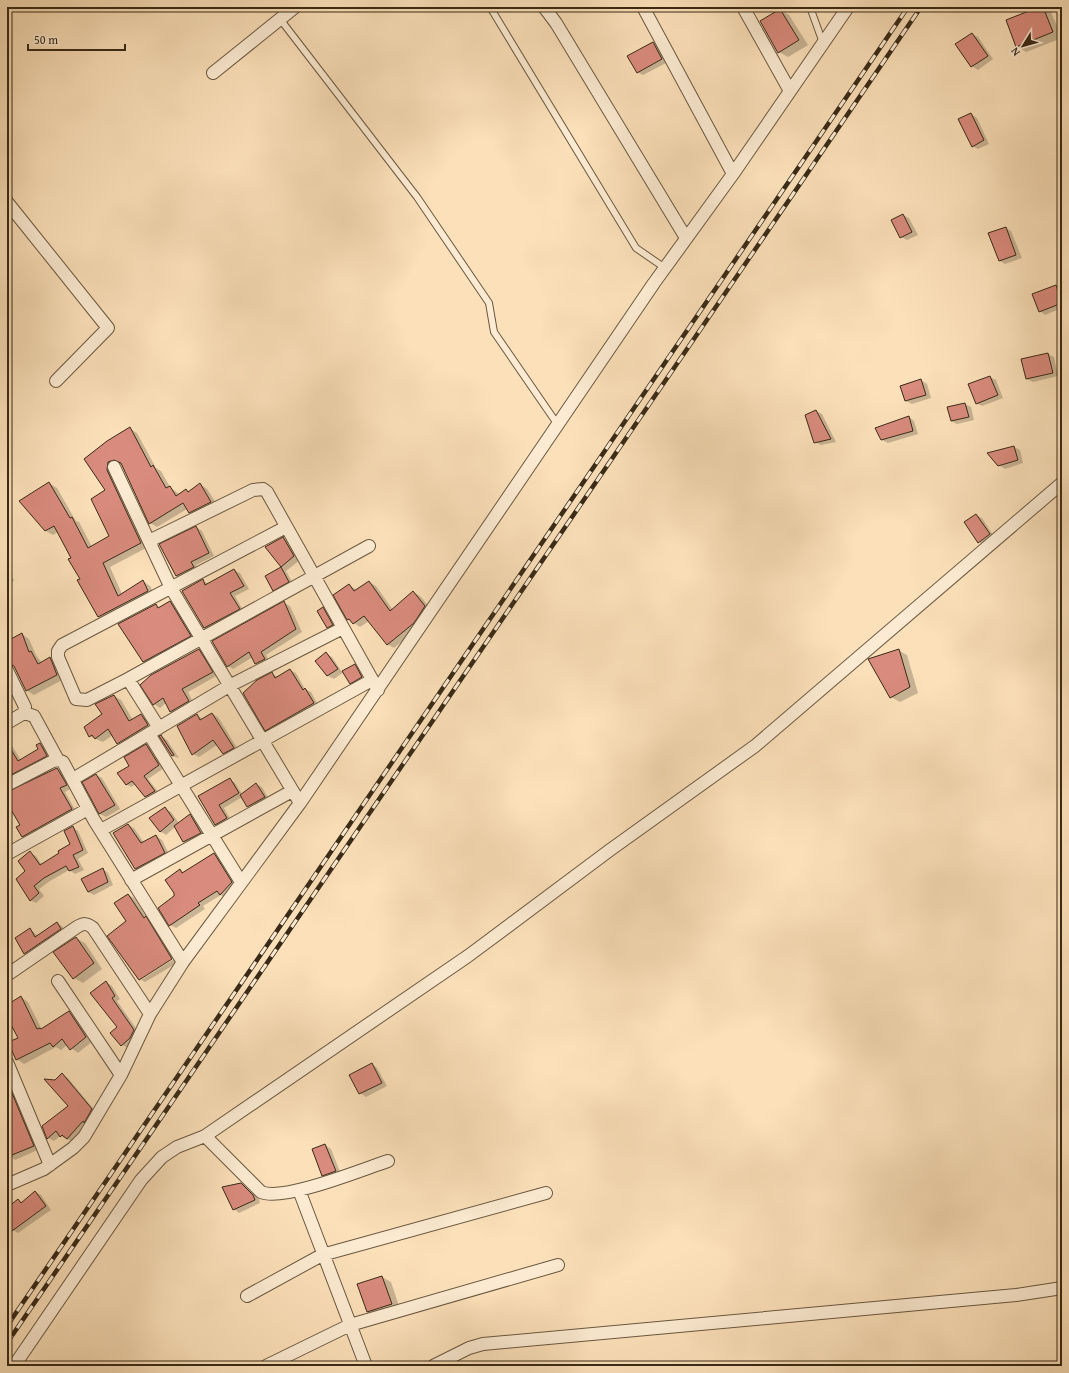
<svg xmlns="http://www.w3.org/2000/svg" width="1069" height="1373" font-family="'Gentium Book Plus',serif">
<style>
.shadow{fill:#0003}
.building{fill:#d98b7d;stroke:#392a17}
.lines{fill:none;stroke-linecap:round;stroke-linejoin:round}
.service-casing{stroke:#6a5840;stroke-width:8}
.minor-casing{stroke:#6a5840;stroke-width:14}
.service{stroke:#fcebd2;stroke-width:6}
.minor{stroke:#fcebd2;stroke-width:12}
.rail-casing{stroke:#392a17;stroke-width:4.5}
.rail{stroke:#fcebd2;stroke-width:3;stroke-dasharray:9;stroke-linecap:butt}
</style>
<rect width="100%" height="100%" fill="#fbe0b9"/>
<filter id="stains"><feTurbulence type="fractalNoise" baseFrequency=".005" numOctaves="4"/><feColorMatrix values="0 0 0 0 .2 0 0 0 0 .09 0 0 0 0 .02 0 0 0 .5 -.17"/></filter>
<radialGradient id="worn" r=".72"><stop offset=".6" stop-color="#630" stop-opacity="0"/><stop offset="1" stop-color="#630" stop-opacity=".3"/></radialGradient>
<!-- shadow -->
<path class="shadow" d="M1042,7L1051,12L1062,38L1026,52L1017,46Z
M780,10L789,15L808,45L788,57L779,52Z
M972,34L978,37L993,59L978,70L972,66L957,44Z
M653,43L659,46L668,62L643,75L637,72Z
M971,114L977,118L989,144L978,149L972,146Z
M903,215L909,218L918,235L907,240L901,237Z
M1006,228L1011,231L1022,258L1005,264L1000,261Z
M1056,286L1062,290V308L1045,315L1040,311Z
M1048,354L1054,357L1058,376L1033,382L1027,379Z
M990,377L996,380L1003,398L982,406L976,403L969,385Z
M921,380L927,384L931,398L912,404L906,401Z
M965,404L971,407L974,420L957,424L951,421Z
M816,411L822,414L836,442L821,445L815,442Z
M909,417L914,421L918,434L888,443L882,440Z
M130,429L137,433L156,468L161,471L170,487L179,494L186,490L189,492L200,484L207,489L218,506L197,517L189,513L187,509L157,527L150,523L122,464H118L148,547L110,567L122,594L143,581L150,586L155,595L107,621L99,617L78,581L81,579L58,532L53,535L46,531L49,483L57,488L76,521L79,522L92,547L110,536L106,490L85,460Z
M1014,447L1020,450L1023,463L1005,469L999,465Z
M976,515L982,518L995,538L985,545L979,542Z
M196,527L202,531L214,556L196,565L199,571L183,579L177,576L161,545Z
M283,538L289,541L300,560L286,571L294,585L279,593L274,590L266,576L282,567L266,547Z
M7,565L14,581L7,584Z
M234,570L240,573L249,589L235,596L244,612L210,631L205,628L183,591L203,581L209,584Z
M369,582L376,586L393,610L413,592L420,596L432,610L421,626L394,648L387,644L369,621L360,627L348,619L335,595L349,585L357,590Z
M170,602L176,606L196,639L150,665L144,661L156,605L160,608Z
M284,603L290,606L302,632L266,655L270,663L262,667L256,663L253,657L233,669L228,666Z
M323,608L328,611L338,628L334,630L328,627Z
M22,634L29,639L36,655L42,663L50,658L58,662L64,679L34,695L26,690L7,642Z
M199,650L204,653L218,675L188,692L194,704L177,715L171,712L166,703L160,708L154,704L142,685Z
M898,650L907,655L918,693L900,702L891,697Z
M326,653L332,657L342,672L355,665L360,668L367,680L356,686L350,683L344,672L334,679L328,676L317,661Z
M290,670L296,673L305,689L311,692L319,707L272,733L266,730L272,674L278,677Z
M7,679L14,694L7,697Z
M114,696L121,700L133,720L141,715L148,719L155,730L125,748L118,743L113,735L103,742L89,736Z
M212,714L218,717L239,751L229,757L223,753L217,745L199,757L193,754L197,715L203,719Z
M161,736L167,740L179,758L172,756Z
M7,738L21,760L39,749L40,744L46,748L53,759L7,787Z
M146,745L152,748L164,768L148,779L160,794L151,799L146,796L136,784L131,787L126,784L130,766Z
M58,769L63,772L72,788L65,792L77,813L28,840L22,837L21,825L7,800Z
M96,775L102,778L120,809L106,817L100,814L84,783Z
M230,779L235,783L242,794L256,784L262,787L270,801L254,810L248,806L242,797L224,808L232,822L221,828L215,825L200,797Z
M165,809L171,812L179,823L190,816L196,819L207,836L190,845L184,842L175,827L166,835L160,831Z
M128,825L134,828L144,843L156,836L162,840L170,856L141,872L135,869Z
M72,827L78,831L88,853L78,859L84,870L75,874L69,870L50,881L39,889L44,896L36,903L30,900L27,872L30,853L36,856L42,865L72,844Z
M214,854L220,857L237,886L226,898L221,895L203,906L205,909L176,928L170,925L180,870L184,873Z
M103,869L108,873L113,885L94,895L88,892Z
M128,895L134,898L147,918L151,921L173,957L140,978V980L127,921Z
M57,923L62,926L66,932L30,957L25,954L17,938L30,929L38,936Z
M76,938L85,943L102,969L83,983L74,978Z
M174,959L177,963L145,982L141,980Z
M106,982L112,986L120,999L117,1001L140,1034L128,1048L122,1045Z
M21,997L28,1002L42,1030L69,1013L77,1017L93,1041L78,1053L67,1045L61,1050L56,1047L24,1064L17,1059L19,1038L7,1014V1006Z
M372,1064L377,1068L387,1086L366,1097L360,1093Z
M62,1074L68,1078L97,1113L73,1142L60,1136L54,1141L48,1138L69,1106L56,1081Z
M7,1077L40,1149L15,1160L11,1157L7,1159V1130L12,1128L7,1116Z
M1062,1097V1114L1058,1098Z
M325,1145L331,1149L341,1174L329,1179L323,1175Z
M241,1184L259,1199L260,1203L239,1213L234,1209Z
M35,1192L41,1195L51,1210L18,1233L13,1230L7,1222V1203L12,1206L18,1200L23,1203Z
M382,1277L391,1282L400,1309L376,1317L367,1312Z"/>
<!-- building -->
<path class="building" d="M1039,7H1043L1053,32L1016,47L1006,20Z
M780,9L799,40L778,53L760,21Z
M972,33L988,56L971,67L955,44Z
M653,42L662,59L637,73L627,56Z
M971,113L984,140L972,147L958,119Z
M903,214L912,232L900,238L891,220Z
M1006,227L1016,255L999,261L988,233Z
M1056,285L1062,303L1039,312L1032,294Z
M1048,353L1053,373L1026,379L1021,359Z
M990,376L998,395L976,404L968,384Z
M921,379L926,395L905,401L900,386Z
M965,403L969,417L951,421L947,407Z
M816,410L831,439L814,443L805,415Z
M909,416L913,431L881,440L875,428Z
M130,427L151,467L153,465L166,488L170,486L176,496L186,489L188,492L200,483L211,502L189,513L183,503L149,524L121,463L114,460L108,462L107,470L141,543L103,563L118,596L143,580L148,591L98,617L77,580L80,579L68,559L71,558L54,526L45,531L19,501L49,482L70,518L72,517L88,548L109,536L91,499L105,490L84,459L107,441Z
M1014,446L1018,460L998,466L987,453Z
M976,514L990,534L978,543L964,522Z
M196,526L209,553L191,562L194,567L176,576L159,544Z
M283,537L294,556L281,567L265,547Z
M281,567L289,582L273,591L265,576Z
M234,569L244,586L230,593L240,609L204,628L182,591L203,579L205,585Z
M369,581L390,611L413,591L425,606L414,623L387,645L364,616L353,624L349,619L347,620L333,595L349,584L354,591Z
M170,601L191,636L143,662L118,624L156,604L158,608Z
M284,601L296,629L261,652L265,659L255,664L249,652L227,667L212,641Z
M323,607L333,625L327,628L317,611Z
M22,633L29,652L31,651L38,664L50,657L57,675L26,691L14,666L7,663V641Z
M199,649L213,672L182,689L189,701L170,712L163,698L153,705L140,685L151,675Z
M899,649L910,687L890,698L868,659Z
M326,652L338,669L327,676L315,661Z
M355,664L362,677L350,684L342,671Z
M290,669L303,690L305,688L314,703L265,731L243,693L257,680L272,672L275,678Z
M114,695L129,721L141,714L148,725L117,744L108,729L95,739L92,735L89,737L84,727L102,714L95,704Z
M212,713L234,748L223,754L213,740L192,755L177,726L197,714L200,720Z
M161,735L174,755L172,756L159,736Z
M7,743L18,761L38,749L36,745L40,743L47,756L7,777Z
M146,744L159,765L144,776L155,791L145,797L132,781L126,785L117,773L129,766L124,757Z
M57,768L67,785L60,788L72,809L22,837L16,827L20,825L7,803V792Z
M96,774L115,805L99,814L82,782Z
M230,778L239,793L219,805L227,818L215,825L198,796Z
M256,783L265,797L247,807L240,795Z
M165,807L174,820L160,832L149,818Z
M190,814L201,833L183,842L174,826Z
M128,824L141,843L156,835L165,853L135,869L113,833Z
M73,826L83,850L73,855L79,867L69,871L66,866L44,878L34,886L39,893L30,901L16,879L25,871L18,861L30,851L40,865L59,853L58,851L70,844L64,831Z
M214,853L232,882L220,895L217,891L198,903L200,905L169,926L158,908L174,896V893L165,880L180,869L182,873Z
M103,868L108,882L88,892L81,879Z
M128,894L144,918L146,916L172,959L139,980L107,936L126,921L114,903Z
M57,922L61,929L24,954L15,938L30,928L35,937Z
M76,937L94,963L73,979L53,952Z
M106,981L115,996L112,998L134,1030L130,1038L121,1046L110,1033L117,1027L90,993Z
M21,996L37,1029L40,1028L41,1029L69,1011L86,1037L70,1050L62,1039L53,1047L50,1043L16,1060L8,1042L18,1038L7,1017V1005Z
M372,1063L382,1083L359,1094L349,1075Z
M62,1073L92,1109L84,1123L83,1121L67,1139L62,1135L60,1137L56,1131L47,1139L42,1126L68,1106L44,1079L55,1080Z
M7,1081L34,1146L7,1157V1129L10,1127L7,1119Z
M325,1144L336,1171L322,1176L312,1149Z
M241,1183L253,1195L255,1200L233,1210L222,1187Z
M35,1191L46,1206L12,1231L7,1224V1208L18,1199L21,1203Z
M382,1276L392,1304L367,1312L357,1284Z"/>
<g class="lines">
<defs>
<path id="service" d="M490,7L636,248L665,268
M810,7L823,43
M280,19L417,197L489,303L494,332L558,425"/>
<path id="minor" d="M544,7L556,23L686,238
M643,7L733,174
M743,7L790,91
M213,73L295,7
M7,202L108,328L56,381
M114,467L171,588L300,803
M286,527L62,645L58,651V657L76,699L87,700L128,679L369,546
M149,541L253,490L263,489L267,492L378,690
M7,670L25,707L24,713L7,723
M128,679L159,728
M24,713L34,716L58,760
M149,734L241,882
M73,779L229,686L343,628
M7,785L53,761L58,760L63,762L94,820L183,962
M101,830L372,680
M7,854L88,809
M131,880L292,791
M7,975L77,927C84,923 87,923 93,928L150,1014
M58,981L121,1075
M7,1062L50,1165
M205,1136L261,1192C283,1202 363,1169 388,1161
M7,1185L44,1169L73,1148L84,1137L121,1075L150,1014L183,962L300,803L654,283L733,174L848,7
M299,1190L366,1366
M247,1296L322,1255L546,1193
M14,1366L141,1180L162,1157L177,1147L205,1136L468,956L610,850L755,746L1062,483
M266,1366L350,1325L558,1265
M433,1366L469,1348L483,1344L1016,1295L1062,1288"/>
</defs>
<!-- service casing -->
<use href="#service" class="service-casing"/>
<!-- minor casing -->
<use href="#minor" class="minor-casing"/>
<!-- service -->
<use href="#service" class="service"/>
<!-- minor -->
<use href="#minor" class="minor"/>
<defs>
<path id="rail" d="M7,1326L908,7
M7,1343L921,7"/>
</defs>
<!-- rail casing -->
<use href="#rail" class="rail-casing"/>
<!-- rail -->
<use href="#rail" class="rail"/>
</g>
<!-- margin -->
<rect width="1069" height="1373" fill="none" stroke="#fbe0b9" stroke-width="24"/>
<rect x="8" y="8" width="1053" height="1357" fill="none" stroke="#392a17" stroke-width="2"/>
<rect x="12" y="12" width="1045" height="1349" fill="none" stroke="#392a17"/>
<!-- north arrow -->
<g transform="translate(1023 46) rotate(233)" stroke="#fcebd2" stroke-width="3" paint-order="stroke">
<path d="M0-3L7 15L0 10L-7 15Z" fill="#392a17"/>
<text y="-6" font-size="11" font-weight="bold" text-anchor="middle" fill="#392a17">N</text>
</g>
<!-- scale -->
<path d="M28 44v6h97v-6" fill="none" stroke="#392a17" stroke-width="2"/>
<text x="34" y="44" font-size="12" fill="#392a17" stroke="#fcebd2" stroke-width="3" paint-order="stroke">50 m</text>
<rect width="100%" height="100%" filter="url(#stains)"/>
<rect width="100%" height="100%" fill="url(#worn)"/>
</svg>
